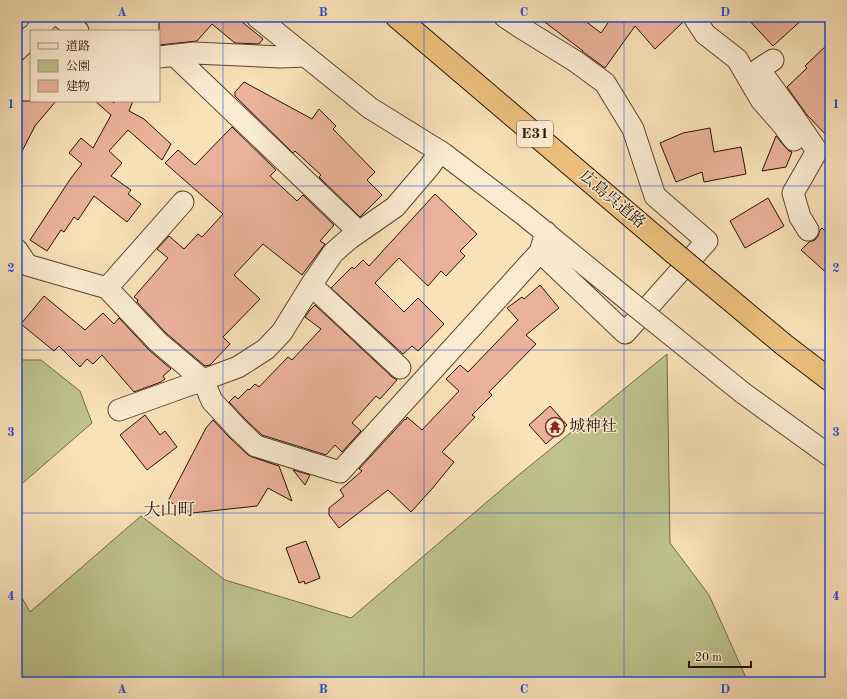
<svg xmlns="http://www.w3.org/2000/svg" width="847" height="699" font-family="'Old Standard TT','Noto Serif JP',serif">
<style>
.green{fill:#bec28e;stroke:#726a48}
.building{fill:#ebb29b;stroke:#261101}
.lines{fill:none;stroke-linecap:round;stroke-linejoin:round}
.minor-casing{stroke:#5b452f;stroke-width:23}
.motorway-casing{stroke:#261101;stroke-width:24}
.minor{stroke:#fbecd1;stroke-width:21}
.motorway{stroke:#ecc07c;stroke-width:22}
.minor-bridge-casing{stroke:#5b452f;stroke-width:23;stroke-linecap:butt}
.motorway-bridge-casing{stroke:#261101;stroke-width:24;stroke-linecap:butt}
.minor-bridge{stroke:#fbecd1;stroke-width:21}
.motorway-bridge{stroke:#ecc07c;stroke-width:22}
.grid{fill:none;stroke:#1d4ed8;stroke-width:1;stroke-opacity:0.55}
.labels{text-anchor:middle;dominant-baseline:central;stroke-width:3;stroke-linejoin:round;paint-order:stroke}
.shield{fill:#fbecd1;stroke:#66533f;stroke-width:1}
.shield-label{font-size:15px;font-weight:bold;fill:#261101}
.street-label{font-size:16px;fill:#261101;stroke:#fbecd1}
.poi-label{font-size:16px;fill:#261101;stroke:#fbecd1;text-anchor:start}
.neighbourhood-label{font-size:17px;fill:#261101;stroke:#fbecd1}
.neatline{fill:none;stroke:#1d4ed8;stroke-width:1.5}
.grid-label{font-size:13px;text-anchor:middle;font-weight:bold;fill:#1d4ed8}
</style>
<rect width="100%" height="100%" fill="#f9e1b8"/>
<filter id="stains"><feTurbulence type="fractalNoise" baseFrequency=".005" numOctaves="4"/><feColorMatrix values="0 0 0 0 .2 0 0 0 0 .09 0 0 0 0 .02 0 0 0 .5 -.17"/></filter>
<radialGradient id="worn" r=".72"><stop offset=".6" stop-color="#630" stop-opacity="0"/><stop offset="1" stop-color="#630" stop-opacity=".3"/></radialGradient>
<!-- green -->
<path class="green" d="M667,354L670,543L709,595L748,682H17V589L30,612L141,516L225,580L351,618L515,478Z
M17,360H41L80,391L92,423L17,488Z"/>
<!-- building -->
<path class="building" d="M159,17H236L263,39L259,44L235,43L212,24L197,41L159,45Z
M538,17H580L601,33L612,17H682L683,22L655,49L635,26L605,68L582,51H583Z
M746,17H805L773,46Z
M830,42V139L807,115L787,87L807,68L805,66Z
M244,82L312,119L319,109L336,126L333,129L375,172L367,180L382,195L360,217L319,177L321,175L295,151L293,153L235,96V92Z
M17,101H56L35,126L17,161Z
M95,101H111L114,103L115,101H133L129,111L144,119L171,144L162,160L128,130L109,151L122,163L111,176L131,190L128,194L141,204L127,222L94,196L78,220L74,217L64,232L61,230L47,251L30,240L71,178L82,164L69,153L81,138L93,148L110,117L111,115Z
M232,127L276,170L270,176L297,201L303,195L334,225L320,241L325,244L302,275L263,244L234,275L260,299L223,337L230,344L210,365L205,366L166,333L137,302L138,300L134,297L168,258L157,249L169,236L184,249L198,234L202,237L223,214L165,163L178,150L195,165Z
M710,128L714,152L741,147L746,174L704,182L702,172L676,182L660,143L683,133Z
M776,136L785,147L789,151L792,152L786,167L762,171Z
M435,194L477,234L460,251L465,256L446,276L441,271L428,286L399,258L375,283L404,312L418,298L444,324L418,351L412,346L403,354L331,288L352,267L354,269L363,260L369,266Z
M768,198L784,226L745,248L730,221Z
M822,228L830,236V276L801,250L809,242L815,240L818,236L820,230Z
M540,285L559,308L526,335L536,344L489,392L492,395L472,415L475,417L442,452L454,462L431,490L411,512L388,490L339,528L329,515V508L344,496L340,490L362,471L359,469L405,419L406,420L407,417L422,430L459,391L446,379L460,365L468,372L518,320L507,308L522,297L524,299Z
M44,296L85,330L103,313L114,324L119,318L149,350L171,369L163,376L165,379L161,382L134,392L102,355L93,364L87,359L80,367L59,346L54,351L21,324Z
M315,305L392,377L397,380L380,399L376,396L352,423L361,431L342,452L335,445L326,455L262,435L247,421L229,402L235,396L238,399L248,389L249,390L255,384L259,387L288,357L292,360L321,329L305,317L310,310Z
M550,406L567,425L546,444L529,425Z
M145,415L160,435L165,431L177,447L147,470L120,435Z
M213,420L229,437L248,455L252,457L279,466L292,501L268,488L257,506L192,513L168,501L206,428Z
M293,470L310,475L305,485Z
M306,541L320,578L305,584L304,581L299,583L286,548Z"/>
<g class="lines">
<defs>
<path id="minor" d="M61,17L78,31
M257,17L370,108L444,154L524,215L629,301
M505,17L520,27L575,61L605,83L633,129L655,196L707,241L625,333L540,252L546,232
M694,17L705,34L737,59L761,100L783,125L794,140
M36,31L49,17
M17,50L31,36
M174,55L359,232
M159,57L194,53L281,57L305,56
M773,60L759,69L789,110L817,151L793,193L800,217L808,230
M440,151L430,166L395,207L349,239L333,253L311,285L282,332L266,349L238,367L203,380L212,401L238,429L256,446L340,472L540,252
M17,250L27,265L107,288L158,342L203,380
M311,285L400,368
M107,288L183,202
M743,393L830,456
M119,410L203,380"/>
<path id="motorway" d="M397,17L673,252
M783,344L830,380"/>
</defs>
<!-- minor casing -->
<use href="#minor" class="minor-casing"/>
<!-- motorway casing -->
<use href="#motorway" class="motorway-casing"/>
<!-- minor -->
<use href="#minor" class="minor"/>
<!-- motorway -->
<use href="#motorway" class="motorway"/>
<defs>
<path id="minor-bridge" d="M629,301L743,393"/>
<path id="motorway-bridge" d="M673,252L783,344"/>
</defs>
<!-- minor-bridge casing -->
<use href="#minor-bridge" class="minor-bridge-casing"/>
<!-- motorway-bridge casing -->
<use href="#motorway-bridge" class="motorway-bridge-casing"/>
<!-- minor-bridge -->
<use href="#minor-bridge" class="minor-bridge"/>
<!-- motorway-bridge -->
<use href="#motorway-bridge" class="motorway-bridge"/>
</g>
<!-- grid -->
<path class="grid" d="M223,17V682M424,17V682M624,17V682M17,186H830M17,350H830M17,513H830"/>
<!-- icons -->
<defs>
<symbol id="temple-ring" viewBox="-11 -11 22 22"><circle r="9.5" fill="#fbecd1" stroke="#8f2418" stroke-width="1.5"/><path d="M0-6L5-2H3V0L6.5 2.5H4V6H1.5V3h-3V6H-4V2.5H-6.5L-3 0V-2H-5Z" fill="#8f2418"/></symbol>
</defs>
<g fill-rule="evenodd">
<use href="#temple-ring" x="544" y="416" width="22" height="22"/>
</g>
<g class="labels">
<!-- shield labels -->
<rect class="shield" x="517" y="121" width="36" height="26" rx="3"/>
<g class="shield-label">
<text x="535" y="134">E31</text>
</g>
<!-- street labels -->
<g class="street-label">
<text transform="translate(612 200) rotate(40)">広島呉道路</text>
</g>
<!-- poi labels -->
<g class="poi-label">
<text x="569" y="427">城神社</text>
</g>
<!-- neighbourhood labels -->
<g class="neighbourhood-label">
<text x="169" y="510">大山町</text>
</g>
</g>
<!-- margin -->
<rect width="847" height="699" fill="none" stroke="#f9e1b8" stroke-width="44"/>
<!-- legend -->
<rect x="30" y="30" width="130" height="72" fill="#fbecd1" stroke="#a6947e"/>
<rect x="38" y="43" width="20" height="6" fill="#fbecd1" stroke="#a6947e"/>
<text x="66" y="50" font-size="12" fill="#261101">道路</text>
<rect x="38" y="60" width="20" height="12" fill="#bec28e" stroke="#a6947e"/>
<text x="66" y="70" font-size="12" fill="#261101">公園</text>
<rect x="38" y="80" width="20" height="12" fill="#ebb29b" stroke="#a6947e"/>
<text x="66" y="90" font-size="12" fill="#261101">建物</text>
<!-- scale -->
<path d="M689 661v6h62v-6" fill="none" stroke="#261101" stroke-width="2"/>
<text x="695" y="661" font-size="12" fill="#261101" stroke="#fbecd1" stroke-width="3" paint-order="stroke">20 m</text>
<rect x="22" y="22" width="803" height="655" class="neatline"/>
<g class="grid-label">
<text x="122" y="16">A</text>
<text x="323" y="16">B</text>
<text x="524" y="16">C</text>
<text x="725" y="16">D</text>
<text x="11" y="108">1</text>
<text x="836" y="108">1</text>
<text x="11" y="272">2</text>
<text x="836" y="272">2</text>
<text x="11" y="436">3</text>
<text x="836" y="436">3</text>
<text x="11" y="600">4</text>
<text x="836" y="600">4</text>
<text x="122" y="693">A</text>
<text x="323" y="693">B</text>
<text x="524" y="693">C</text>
<text x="725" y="693">D</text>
</g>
<rect width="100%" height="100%" filter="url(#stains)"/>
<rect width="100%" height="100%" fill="url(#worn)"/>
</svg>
